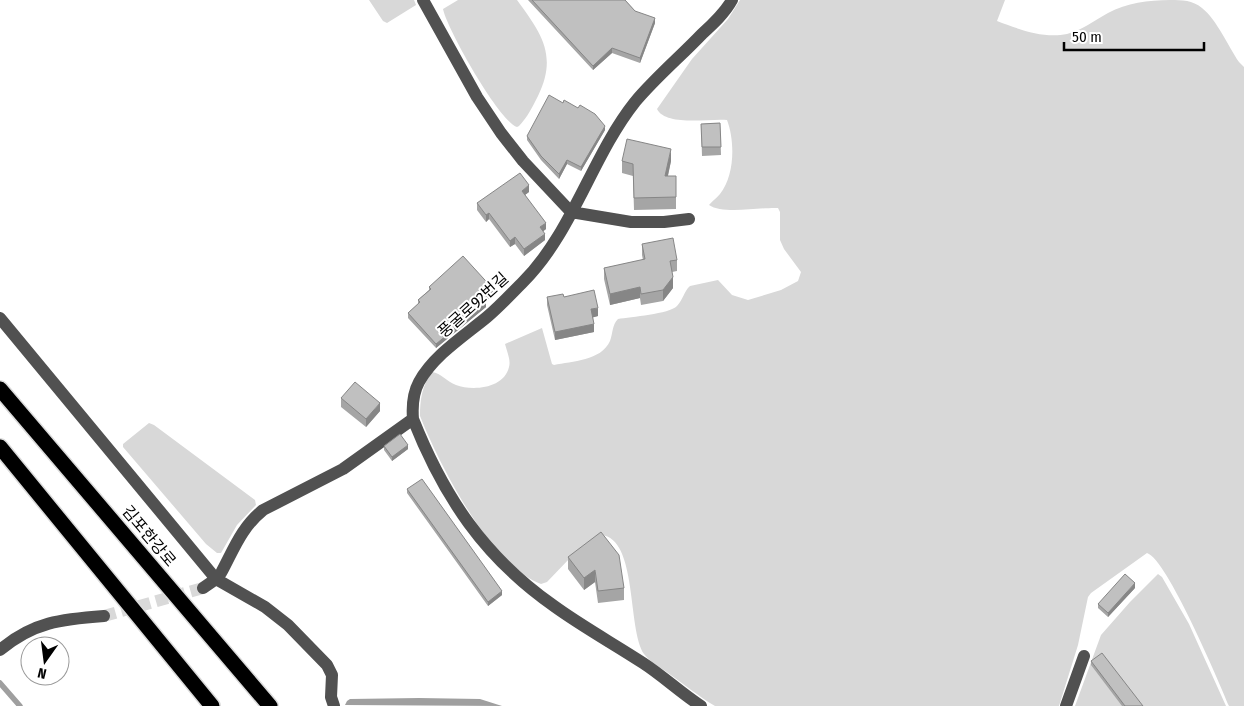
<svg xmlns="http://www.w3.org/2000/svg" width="1244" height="706" font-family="'Fira Sans Condensed','Noto Sans KR',sans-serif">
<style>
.green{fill:#d8d8d8}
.water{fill:#9f9f9f}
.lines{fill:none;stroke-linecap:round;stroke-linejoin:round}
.stream{stroke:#9f9f9f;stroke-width:5.5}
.minor-tunnel{stroke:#d9d9d9;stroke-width:12;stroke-dasharray:12 6;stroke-linecap:butt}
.highway-casing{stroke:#dbdbdb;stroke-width:18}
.minor{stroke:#515151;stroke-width:12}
.highway{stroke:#000;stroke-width:15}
.wall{fill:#a5a5a5}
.shaded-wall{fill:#868686}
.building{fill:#c0c0c0;stroke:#868686}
.labels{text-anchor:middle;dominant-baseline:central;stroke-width:4;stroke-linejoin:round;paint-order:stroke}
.street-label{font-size:16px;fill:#000;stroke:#fff}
</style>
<rect width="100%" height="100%" fill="#fff"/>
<!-- green -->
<path class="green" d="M369,0H414L416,5L387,23L383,21Z
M458,0H517C541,33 558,55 538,96C533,106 527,118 519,126L517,127C499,121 447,29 443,9Z
M740,0H1005L997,21C1018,29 1044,39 1067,34C1082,30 1094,21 1108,13C1127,3 1148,0 1170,0C1183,0 1192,0 1202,8C1217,20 1228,46 1239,62L1244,67V706H1229C1219,682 1167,559 1147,553L1091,593L1088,597L1078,645L1059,706H715C698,696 684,684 668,673C660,667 650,662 644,654C627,629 638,538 601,535L570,558L547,582L541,584C490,565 439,464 420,416C420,399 422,386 432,372C441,373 447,382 456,385C472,391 504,389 509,367C511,360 507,352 505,344L542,328L552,364L554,365C572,361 601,361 610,341C613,333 612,325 618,319C631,317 669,314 677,306C683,300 684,291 690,286L718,280L732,295L748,300L781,290L798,281L801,272L784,249L780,240V212L778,208C761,207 723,215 709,205C712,201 717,198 720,194C735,175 735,141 727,120C711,118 666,127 657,109L692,59L728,19Z
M149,423L154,425L255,500L256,505L237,525L221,553H217L206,544L123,447V444Z
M1158,574L1162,577L1189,624L1226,706H1075L1101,635L1130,602Z"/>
<!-- water -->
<path class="water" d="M419,698L480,699L502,706L345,705L347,701L350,699Z"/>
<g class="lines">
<!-- stream -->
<path class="stream" d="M0,683L20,706"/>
<!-- minor-tunnel -->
<path class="minor-tunnel" d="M104,616L203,588"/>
<defs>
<path id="highway" d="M0,389L270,706
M0,447L212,706"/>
</defs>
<!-- highway casing -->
<use href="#highway" class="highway-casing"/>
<!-- minor -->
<path class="minor" d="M423,0L477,97L501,133L523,161L571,212L631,222H664L689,219
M0,318L216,579L265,607L288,625L327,665L332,675L331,697L334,706
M413,419C444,497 484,557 554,606C583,627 614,644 643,663C663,676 681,693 701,706
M203,588L216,579L221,573C234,549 241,528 263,510L343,469L413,419C412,406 413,393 419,382C434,355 464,336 487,317C500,306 511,294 523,282C573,232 592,156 635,102C655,78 680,57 702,34C713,24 725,13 732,0
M0,650C33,622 62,619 104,616
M1066,706L1084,656"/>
<!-- highway -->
<use href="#highway" class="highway"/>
</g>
<!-- wall -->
<path class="wall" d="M528,0H625L635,11L655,23L640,63L612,53L593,70Z
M720,123L721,155L702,156L701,124Z
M605,130L581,171L567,164L559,179L541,160L527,140V136Z
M622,161H671L668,176H676V209L634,210L633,176L622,173Z
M529,192L525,195L546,229L543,231L545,240L524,256L515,244L510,247L489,219L486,222L477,210V203Z
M642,244L677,260V271L672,272L673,288L663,301L641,305L640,298L610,305L604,279V268L643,260L642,255Z
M429,287L494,294L485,302L486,307L436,348L408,318V313L418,304V300L429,290Z
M547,297H564L598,316L593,317L594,332L555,340L547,305Z
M341,398L380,411L366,427L341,407Z
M384,446L408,449L392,461L384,450Z
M407,489L502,595L488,606L407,493Z
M568,557L624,588V600L598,603L595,582L584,590L568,569Z
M1135,588L1108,617L1098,608V604Z
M1091,661L1143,706H1122L1091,665Z"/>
<!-- shaded-wall -->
<path class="shaded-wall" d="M655,18V23L640,63V58Z
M612,48V53L593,70V66Z
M605,126V130L581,171V167Z
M671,149V161L665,188V176Z
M567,160V164L559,179V174Z
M529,185V192L522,197V191Z
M489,213V219L486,222V215Z
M546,223V229L540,234V227Z
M545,234V240L524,256V249Z
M515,237V244L510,247V241Z
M673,277V288L663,301V290Z
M640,287V298L610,305V294Z
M494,290V294L483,304V300Z
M486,303V307L436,348V344Z
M598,308V316L591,318V309Z
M594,324V332L555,340V332Z
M380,403V411L366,427V419Z
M408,445V449L392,461V457Z
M595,570V582L584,590V578Z
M1135,583V588L1108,617V613Z
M502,591V595L488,606V602Z"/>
<!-- building -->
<path class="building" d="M532,0H625L635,11L655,18L640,58L612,48L593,66Z
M549,95L563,103L564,100L578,108L580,105L595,114L605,126L581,167L567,160L559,174L541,156L527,136Z
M720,123L721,147H702L701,124Z
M627,139L671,149L665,176H676V197L634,198L633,164L622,161Z
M520,173L529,185L522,191L546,223L540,227L545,234L524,249L515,237L510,241L489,213L486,215L477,203Z
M673,238L677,260L670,261L673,277L663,290L641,294L640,287L610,294L604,268L645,259L642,244Z
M463,256L494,290L483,300L486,303L436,344L408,313L420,302L418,300L431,289L429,287Z
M594,290L598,308L591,309L594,324L555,332L547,297L563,294L564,297Z
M355,382L380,403L366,419L341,398Z
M400,434L408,445L392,457L384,446Z
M422,479L502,591L488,602L407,489Z
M601,532L619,555L624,588L598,591L595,570L584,578L568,557Z
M1125,574L1135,583L1108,613L1098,604Z
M1102,653L1143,706H1125L1091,661Z"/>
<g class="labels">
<!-- street labels -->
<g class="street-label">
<text transform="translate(473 305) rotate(-42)">풍굴로92번길</text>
<text transform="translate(149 536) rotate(50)">김포한강로</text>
</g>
</g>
<!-- north arrow -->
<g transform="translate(45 661) rotate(194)"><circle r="24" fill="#ffffff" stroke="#999999"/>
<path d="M0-4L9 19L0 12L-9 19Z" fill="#000000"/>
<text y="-8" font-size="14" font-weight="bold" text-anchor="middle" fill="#000000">N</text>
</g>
<!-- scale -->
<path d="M1064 42v8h140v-8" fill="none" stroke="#000000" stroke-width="2.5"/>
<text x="1072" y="42" font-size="15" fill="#000000" stroke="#ffffff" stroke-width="4" paint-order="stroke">50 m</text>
</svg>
